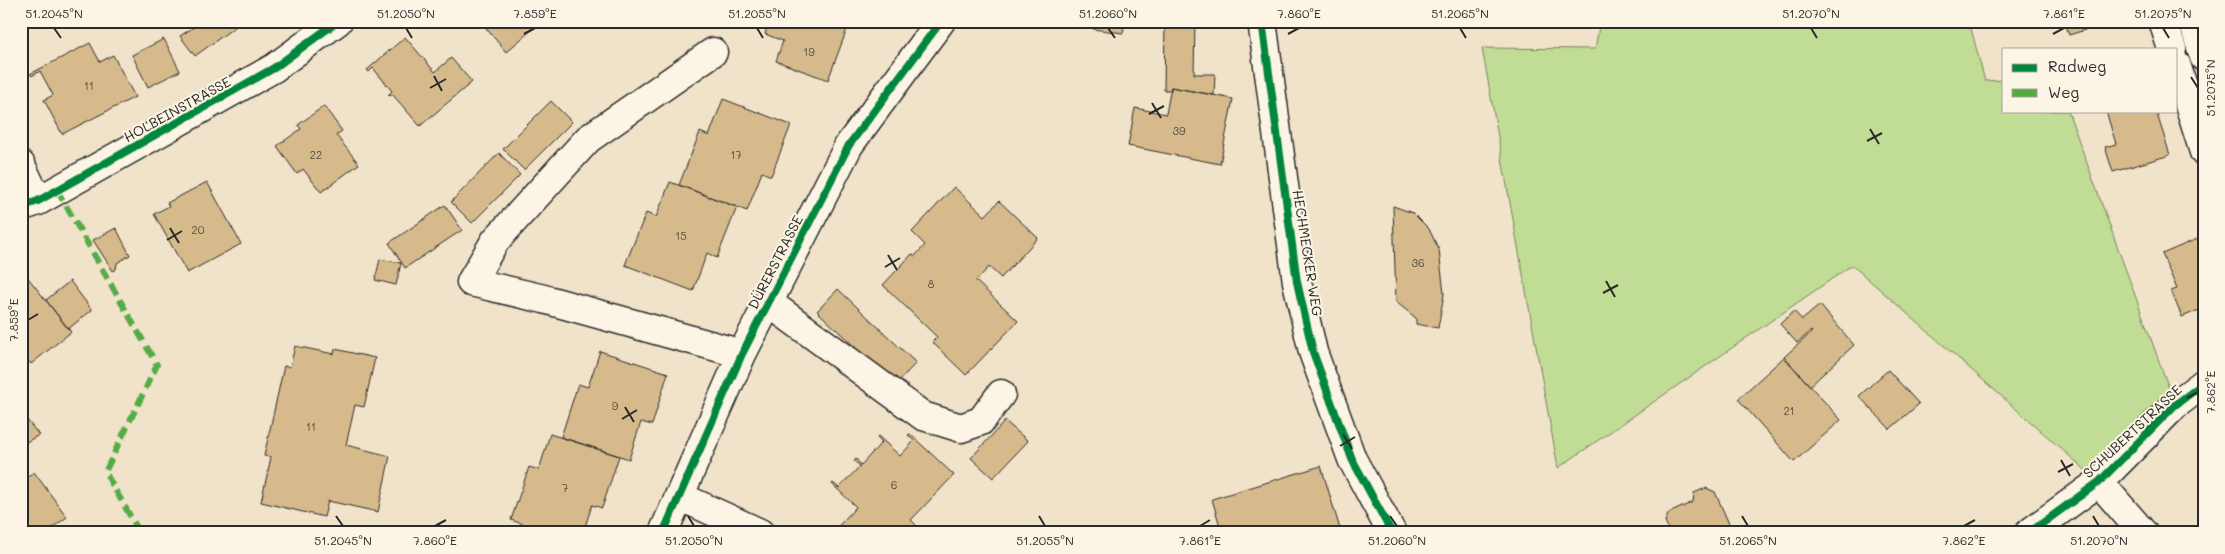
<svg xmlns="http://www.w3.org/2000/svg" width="2225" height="554" font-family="Mali,sans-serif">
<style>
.green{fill:#c1dc94;stroke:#768460}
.building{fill:#d7ba8b;stroke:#2b2b2b}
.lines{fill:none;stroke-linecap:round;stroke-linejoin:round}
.minor-casing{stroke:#2b2b2b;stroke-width:31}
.minor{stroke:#fcf5e5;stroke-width:28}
.quiet{stroke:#54ab44;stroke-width:6;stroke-dasharray:12 6;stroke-linecap:butt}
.cycleway-casing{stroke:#fcf5e5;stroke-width:11}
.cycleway{stroke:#00873e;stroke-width:8}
.ticks{fill:none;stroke:#2b2b2b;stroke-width:2}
.labels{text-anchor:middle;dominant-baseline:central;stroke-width:4;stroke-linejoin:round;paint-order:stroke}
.number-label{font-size:11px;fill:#564f43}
.street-label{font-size:14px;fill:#2b2b2b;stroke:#fcf5e5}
.neatline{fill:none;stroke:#2b2b2b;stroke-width:2}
.ticks-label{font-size:12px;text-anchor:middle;fill:#2b2b2b}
</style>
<rect width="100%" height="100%" fill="#f1e3ca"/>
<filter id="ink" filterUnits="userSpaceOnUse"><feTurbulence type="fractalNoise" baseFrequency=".02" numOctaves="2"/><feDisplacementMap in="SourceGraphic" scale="10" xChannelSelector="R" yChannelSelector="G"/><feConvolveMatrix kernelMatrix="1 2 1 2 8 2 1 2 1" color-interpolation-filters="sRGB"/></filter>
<g filter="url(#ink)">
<!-- green -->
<path class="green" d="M1600,21H1969L1985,81L2004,80V111H2068L2175,405L2099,482L1852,265L1558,468L1482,48L1595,49Z"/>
<!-- building -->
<path class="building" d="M190,21H243L195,56L180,36L194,27Z
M480,21H542L506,52Z
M769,21H850L828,80L776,61L783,41L765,34Z
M1094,21H1125L1123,33L1093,29Z
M1165,21H1195L1194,74H1215L1214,95L1171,87V90H1164Z
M2065,21H2114L2069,35Z
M405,37L435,72L451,58L472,82L420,126L392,94L389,96L388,95L392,91L373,68L369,72L367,70Z
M164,39L180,71L148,87L132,55Z
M90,43L100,62L113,55L135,97L62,134L44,100L53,95L40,71L32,76L30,74Z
M1171,87L1233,99L1220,164L1128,146L1135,108L1166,114Z
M723,99L791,125L771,176L762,172L747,211L679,185L700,132L709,136Z
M551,101L572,122L524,170L503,149Z
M324,106L342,131L336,135L359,164L321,192L303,169L297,174L277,146L301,129L298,125Z
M2106,111H2156L2170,155L2113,172L2105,147L2116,144Z
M499,153L520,175L472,223L451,202Z
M207,182L241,244L187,273L154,214L169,206L167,203Z
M670,182L737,207L717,258L707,253L693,291L625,265L646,213L656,217Z
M954,187L985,216L999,201L1038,238L1001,278L989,267L976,281L1018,321L966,375L932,342L937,337L883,285L912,254L915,256L925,245L912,232Z
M445,205L462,230L405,268L389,243Z
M1393,206L1413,213L1429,229L1439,250L1444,294L1438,328L1416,324V318L1396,302Z
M116,228L130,255L117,263L116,269L113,271L93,240Z
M2204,236V308L2182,317L2171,291L2177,289L2162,254Z
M380,259L401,263L396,285L375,280Z
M25,274L71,332L31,364L21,352V278Z
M70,281L92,310L68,329L46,300Z
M838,289L916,363L895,385L817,311Z
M1820,305L1854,345L1810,386L1784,357L1812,332L1811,331L1797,343L1780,324L1794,311L1802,320Z
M295,346L334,354L335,349L375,358L364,407L355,405L346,445L390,456L378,512L328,501L324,517L261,502L271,457L264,456L284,366L290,367Z
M600,351L668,373L652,425L641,422L629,459L561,437L578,384L588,387Z
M1784,357L1841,420L1794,462L1738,399Z
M1888,370L1919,404L1890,429L1859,396Z
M27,420L39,435L21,445V423Z
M1005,421L1028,441L993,478L971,458Z
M550,434L619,456L602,508L592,505L583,533H549L511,520L529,467L539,470Z
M910,434L954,475L911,520L924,533H832L856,507L832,484L833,483L839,488L860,466L854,461L856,459L861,465L882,442L877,437L878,436L900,456L914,441L908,435Z
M1321,466L1340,529L1327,533H1222L1212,499Z
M34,472L67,517L45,533H21V482Z
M1706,488L1715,492L1733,533H1670L1665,521L1669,513L1693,502L1694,493Z"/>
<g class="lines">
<defs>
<path id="minor" d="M1262,21L1297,282L1313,352L1352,459L1392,533
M2163,21L2172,49
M2193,21L2204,57
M713,52L588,139L495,241L471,282L544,299L742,354
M2176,64L2204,152
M21,165L38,201
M21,207L38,201L274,68L338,21
M768,302L923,416L961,428L981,421L1001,394
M2099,482L2143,533
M679,496L760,533
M663,533L742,354L849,145L941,21
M2029,533L2099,482L2175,405L2204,383"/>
</defs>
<!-- minor casing -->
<use href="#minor" class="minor-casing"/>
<!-- minor -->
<use href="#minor" class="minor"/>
<!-- quiet -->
<path class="quiet" d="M57,190L157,365L105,472L140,533"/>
<defs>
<path id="cycleway" d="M1262,21L1297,282L1313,352L1352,459L1392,533
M21,207L38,201L274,68L338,21
M663,533L742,354L849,145L941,21
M2029,533L2099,482L2175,405L2204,383"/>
</defs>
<!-- cycleway casing -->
<use href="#cycleway" class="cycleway-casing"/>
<!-- cycleway -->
<use href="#cycleway" class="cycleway"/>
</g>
</g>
<!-- ticks -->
<path class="ticks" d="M54,28L61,38M406,28L412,38M757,28L763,38M1108,28L1115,38M1460,28L1466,38M1811,28L1817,38M2163,28L2169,38M524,34L535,28M1288,34L1299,28M2053,34L2064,28M434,76L442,91M2191,77L2198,88M430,88L446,79M1152,103L1161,118M1149,114L1164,106M1870,129L1879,144M1867,141L1882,133M170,228L179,243M167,240L182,231M888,255L897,270M885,267L900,258M1606,281L1615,297M1603,293L1618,285M28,320L38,314M2187,398L2198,392M625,407L634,422M622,419L637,410M1343,434L1352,449M1340,446L1355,437M2061,460L2070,476M2058,472L2073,464M336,516L343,526M688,516L694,526M1039,516L1045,526M1390,516L1397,526M1742,516L1748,526M2093,516L2099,526M435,526L446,520M1200,526L1210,520M1964,526L1975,520"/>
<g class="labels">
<!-- number labels -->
<g class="number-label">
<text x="809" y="51">19</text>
<text x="89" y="85">11</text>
<text x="1179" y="130">39</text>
<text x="316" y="154">22</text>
<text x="736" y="154">17</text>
<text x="198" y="229">20</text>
<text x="681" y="235">15</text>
<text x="1418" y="262">36</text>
<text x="931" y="283">8</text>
<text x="615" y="405">9</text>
<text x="1789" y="410">21</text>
<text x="311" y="426">11</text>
<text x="894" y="484">6</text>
<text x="565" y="487">7</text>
</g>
<!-- street labels -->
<g class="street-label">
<text transform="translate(177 109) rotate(-29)">HOLBEINSTRASSE</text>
<text transform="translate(1308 253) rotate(81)">HECHMECKER WEG</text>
<text transform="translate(775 262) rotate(-63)">DÜRERSTRASSE</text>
<text transform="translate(2132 431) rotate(-43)">SCHUBERTSTRASSE</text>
</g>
</g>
<!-- margin -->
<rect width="2225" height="554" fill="none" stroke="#fcf5e5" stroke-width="55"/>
<!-- legend -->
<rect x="2002" y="48" width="175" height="65" fill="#fcf5e5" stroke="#a8a49b"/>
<rect x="2012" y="64" width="25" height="8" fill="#00873e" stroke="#a8a49b"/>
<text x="2048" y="72" font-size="15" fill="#2b2b2b">Radweg</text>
<rect x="2012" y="89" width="25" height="8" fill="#54ab44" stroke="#a8a49b"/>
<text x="2048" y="98" font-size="15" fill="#2b2b2b">Weg</text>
<rect x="28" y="28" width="2170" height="498" class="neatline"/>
<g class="ticks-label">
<text x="54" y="18">51.2045°N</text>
<text x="406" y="18">51.2050°N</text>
<text x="535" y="18">7.859°E</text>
<text x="757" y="18">51.2055°N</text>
<text x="1108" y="18">51.2060°N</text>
<text x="1299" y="18">7.860°E</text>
<text x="1460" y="18">51.2065°N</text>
<text x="1811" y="18">51.2070°N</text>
<text x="2064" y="18">7.861°E</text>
<text x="2163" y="18">51.2075°N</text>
<text transform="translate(2211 88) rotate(-90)" y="4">51.2075°N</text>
<text transform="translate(14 320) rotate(-90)" y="4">7.859°E</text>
<text transform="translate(2211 392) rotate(-90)" y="4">7.862°E</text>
<text x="343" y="545">51.2045°N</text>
<text x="435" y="545">7.860°E</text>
<text x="694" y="545">51.2050°N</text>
<text x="1045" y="545">51.2055°N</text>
<text x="1200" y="545">7.861°E</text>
<text x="1397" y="545">51.2060°N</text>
<text x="1748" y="545">51.2065°N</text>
<text x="1964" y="545">7.862°E</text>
<text x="2099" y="545">51.2070°N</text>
</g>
</svg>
